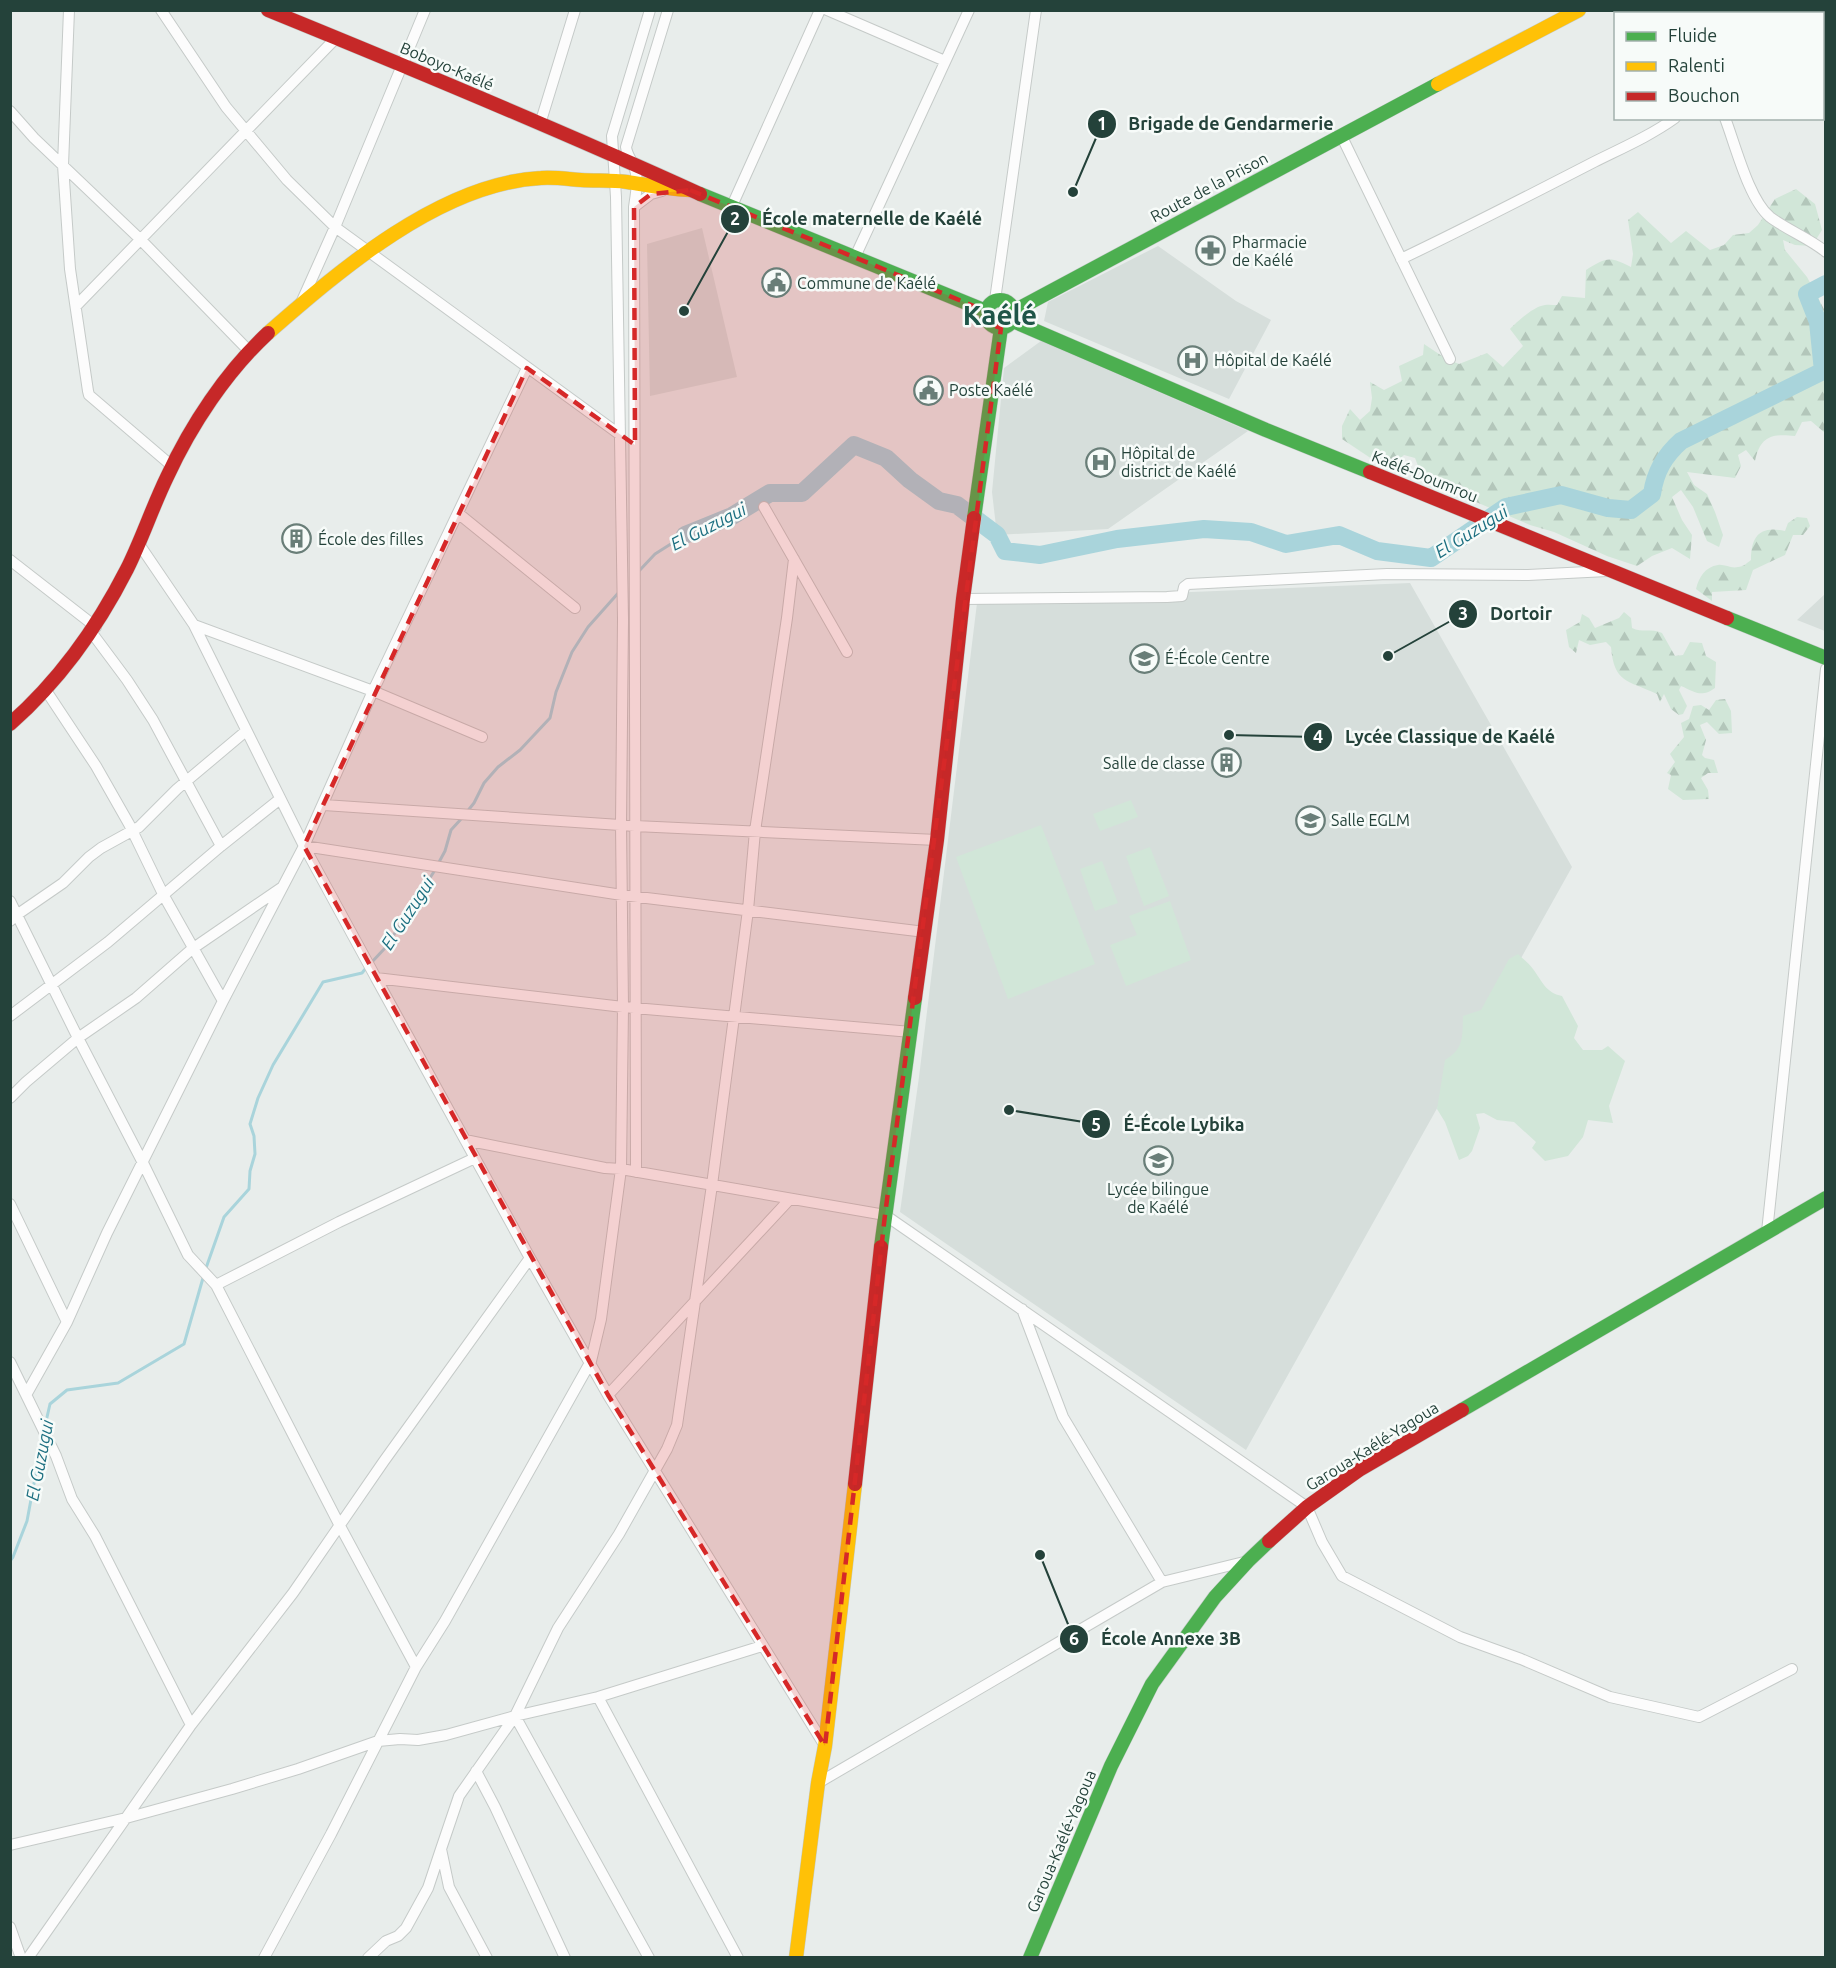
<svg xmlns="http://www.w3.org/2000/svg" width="1836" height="1968" font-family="Ubuntu,sans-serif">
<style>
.built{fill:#d6dedb}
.green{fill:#d1e6d8}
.forest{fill:url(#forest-firs)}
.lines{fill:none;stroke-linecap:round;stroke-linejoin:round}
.stream{stroke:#a9d4db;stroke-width:3}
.river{stroke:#a9d4db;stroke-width:18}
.street-casing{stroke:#c5cac8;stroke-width:12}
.fast-casing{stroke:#c3cbc8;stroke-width:15}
.slow-casing{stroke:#c3cbc8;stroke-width:15}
.jam-casing{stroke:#c3cbc8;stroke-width:15}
.street{stroke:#fcfcfc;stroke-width:10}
.fast{stroke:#4caf50;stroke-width:14}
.slow{stroke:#ffc107;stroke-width:14}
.jam{stroke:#c62828;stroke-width:14}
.marked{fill:#d62828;fill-opacity:0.2;stroke:#d62828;stroke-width:4.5;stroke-dasharray:12 8;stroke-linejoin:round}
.labels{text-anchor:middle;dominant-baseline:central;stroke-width:5;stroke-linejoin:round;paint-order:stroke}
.street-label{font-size:16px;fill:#24423a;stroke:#f7fbf9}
.poi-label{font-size:16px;fill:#24423a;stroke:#f7fbf9;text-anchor:start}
.water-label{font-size:18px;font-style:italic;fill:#1c6f80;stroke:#f7fbf9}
.town-label{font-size:28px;font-weight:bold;fill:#1f5548;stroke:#f7fbf9}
.leader{fill:none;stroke:#24423a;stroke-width:2}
.callout-dot{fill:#24423a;stroke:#f7fbf9;stroke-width:2}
.mark-label{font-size:18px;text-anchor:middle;font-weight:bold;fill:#fff}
.callout-label{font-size:18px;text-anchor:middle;font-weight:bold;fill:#24423a;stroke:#f7fbf9;stroke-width:5;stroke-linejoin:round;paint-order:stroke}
</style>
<defs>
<pattern id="forest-firs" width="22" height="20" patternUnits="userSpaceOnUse" patternTransform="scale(1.5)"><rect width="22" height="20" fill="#d1e6d8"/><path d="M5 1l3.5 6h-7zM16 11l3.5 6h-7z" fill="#b3c6ba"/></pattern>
</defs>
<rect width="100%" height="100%" fill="#e8edeb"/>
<!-- built -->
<path class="built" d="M702,228L737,377L650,396L647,244Z
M1158,246L1236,301L1271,320L1229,399L1044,321L1048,302Z
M1041,341L1248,431L1108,529L997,535L992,492L1004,368Z
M1410,583L1572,867L1246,1450L900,1212L919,1077L977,603L1167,593Z
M1825,594V631L1797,620Z"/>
<!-- green -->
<path class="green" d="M1131,800L1138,817L1100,831L1093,814Z
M1041,825L1095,964L1008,999L956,857Z
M1150,847L1169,896L1144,906L1126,856Z
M1102,861L1118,903L1095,911L1080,869Z
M1170,901L1191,960L1126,986L1110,945L1137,935L1129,916Z
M1518,954C1523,959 1529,963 1533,969C1542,981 1546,993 1562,996L1578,1026L1574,1038L1583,1050H1602L1608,1046L1625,1061L1609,1106L1613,1123L1588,1120L1583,1137L1568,1156L1545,1161L1532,1148L1536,1142L1514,1122L1497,1120L1484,1113L1476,1114L1480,1128L1472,1151L1468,1156L1459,1160L1445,1122L1437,1109L1445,1060C1465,1048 1462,1036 1463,1016L1481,1010L1509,959Z"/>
<!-- forest -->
<path class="forest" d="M1796,189L1815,204L1822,230L1812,246L1795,245L1783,240L1785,250L1807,277L1825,311V433L1811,421L1802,422L1795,436C1771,433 1760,437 1755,461L1746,450L1738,455L1741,466L1735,478L1687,472L1694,485L1707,494L1715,512L1723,535L1719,547L1707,541L1693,507L1681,490L1672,497L1682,520L1692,535L1690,559L1672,548L1652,556L1637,566L1607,556L1554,532L1530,525L1469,499L1463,490L1450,489L1443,482L1433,486L1424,481L1415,458L1404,455L1394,464L1375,461L1342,439V426L1350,409L1360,420L1370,411L1372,398L1370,382L1384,390L1402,381L1399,366L1423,355L1424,344L1445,358L1459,364L1487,353L1503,367L1523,346L1510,329C1516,322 1533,308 1541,306C1546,304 1552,305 1557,305L1562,296L1585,298L1586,270C1606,257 1610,256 1631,267L1633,254L1628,220L1638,212L1671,243L1686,231L1710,250L1724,245L1733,235L1749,233L1758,225L1775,199Z
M1797,517L1807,518L1810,526L1803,535H1793L1785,555L1753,570L1746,590L1712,592V601L1696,589C1699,577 1705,567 1718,565C1725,564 1731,569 1738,567C1743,567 1747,563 1751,560C1751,536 1760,525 1785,531L1788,523Z
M1624,612L1631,618L1632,628C1642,633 1651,628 1662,633L1675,656L1683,655L1690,642L1702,643L1706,656L1716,662L1715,688C1701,698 1695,692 1681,686L1679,690L1687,706L1683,714L1679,715L1671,709L1664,694L1660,702L1657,694C1627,680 1614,683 1611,647L1606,642L1590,645L1579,640L1576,653L1569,647L1566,630L1580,622L1582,614L1589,618L1595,628L1619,618Z
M1725,699L1731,711L1732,733L1719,734L1707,722L1700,725L1706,740L1702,755L1705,758L1714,760L1718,773H1708L1701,778L1708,790L1709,799L1683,800L1668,789L1671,775L1667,773L1675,762L1670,754L1684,737L1681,723L1689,719L1693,706L1701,705L1709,710L1716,700Z"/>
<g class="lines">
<!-- stream -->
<path class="stream" d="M639,571L655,554L685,535
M466,813L474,803L484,783L498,767L520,750L550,718L556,692L572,652L588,627L620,591
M438,864L445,851L451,830L462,818
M371,963L386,947L435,870
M206,1268L224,1217L249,1189L250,1171L255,1154L254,1136L250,1124L258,1098L273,1065L323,982L362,973L366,968
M45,1426L50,1404L67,1390L118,1383L184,1344L203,1278
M10,1561L13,1557L27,1521L43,1435"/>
<!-- river -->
<path class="river" d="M685,535L732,516L770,493H802L854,445L886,458L910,480L939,501L957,505L997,535L1005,551L1040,555L1117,539L1204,529L1251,532L1286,544L1339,535L1377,551L1431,558L1506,507L1561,495L1608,508L1631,510L1652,494C1655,472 1664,456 1681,441L1823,371L1818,322L1807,294L1826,284"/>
<defs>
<path id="street" d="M69,10L63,165L70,269L88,391L89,395L172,466
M161,10L226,107L287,180L335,227L619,434
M827,10L945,61
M1674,10L1676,14
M1822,46L1826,44
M10,111L34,138L141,240L250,352
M1725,118C1735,144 1749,200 1770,217C1787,230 1809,238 1826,252
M540,124L575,10
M1341,135L1450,359
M634,207L651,194L662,191
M731,208L820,10
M855,257L969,10
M1401,259C1466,228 1530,195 1594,162C1622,148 1650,136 1675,118
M995,300L1036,10
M301,303L335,227L425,10
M76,306L336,38
M764,507L847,652
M459,514L575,608
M139,544L194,625L304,846L376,978L623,1007L911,1032
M10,560L96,627
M963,599L1167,597L1182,596L1184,587L1188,584L1387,574L1528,575L1607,571
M194,625L373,691L482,737
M92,633L127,680L153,720L221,846
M47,692L96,766L129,824L164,896L223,1001
M324,805L635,826L937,840
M304,846L622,895L925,932
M10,901L78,1038L143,1163L188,1255L216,1285L340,1526L416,1667
M10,921L18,914L63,883L89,857L101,848L139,827L177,789L246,731
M376,978L530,1258L608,1395L825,1746
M10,1016L108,942L221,846L280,799
M10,1098L26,1082L78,1038L136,998L192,949L281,888
M465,1140L605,1168L621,1169L885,1215L1307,1507L1322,1542L1342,1576L1460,1637L1521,1659L1610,1697L1699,1717L1792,1669
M636,1172L634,207C636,193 639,179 634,166C631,159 627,155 626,147L668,10
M10,1204L67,1322
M1767,1232L1826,669
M216,1285L339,1222L475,1158
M1022,1309L1063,1417L1162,1582
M10,1362L56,1456L72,1499L95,1536L191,1725
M26,1395L67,1322L107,1233L223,1001L304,846L373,691L527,368
M608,1395L790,1199
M598,1697L738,1958
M515,1716L649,1958
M476,1771L495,1807L565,1958
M818,1783L1162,1582L1244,1562
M10,1845L126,1818L232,1789L298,1769L378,1741L400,1739L418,1740L446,1735L515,1716L598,1697L762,1646
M441,1849L459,1796L515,1716L558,1628L619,1534L667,1449L677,1425L712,1185L748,910L755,831L787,618L794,559
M10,1927L21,1958
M28,1958L191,1725L293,1593L384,1461L530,1258
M264,1958L331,1834L416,1667L445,1621L591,1361L601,1319L621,1169L623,1007L621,824L623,619L616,197L612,136L650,10
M368,1958L386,1941L398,1936L406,1928L428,1888L441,1849L449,1887L487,1958"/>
<path id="fast" d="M700,194L986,311
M986 314a14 14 0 1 1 28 0a14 14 0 1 1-28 0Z
M1014,311L1438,84
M1013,321L1266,430L1370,472
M974,518L1001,328
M1727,618L1826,658
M881,1247L915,998
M1462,1410L1826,1198
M1030,1958L1111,1766L1152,1684L1215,1597L1248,1561L1269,1541"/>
<path id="slow" d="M1438,84L1579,10
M268,333C340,270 441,183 541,178C554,177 568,179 581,180C596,181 612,180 627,182C648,185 668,189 690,190
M796,1958L818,1783L825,1746L855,1484"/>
<path id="jam" d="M268,10C413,69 557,129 700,194
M1370,472L1727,618
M10,724C60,680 97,628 127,569C142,539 152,508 167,477C191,425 226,372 268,333
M915,998L937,840L963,599L974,518
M855,1484L881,1247
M1269,1541L1307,1507L1359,1470L1462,1410"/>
</defs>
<!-- street casing -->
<use href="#street" class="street-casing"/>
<!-- fast casing -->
<use href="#fast" class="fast-casing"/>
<!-- slow casing -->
<use href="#slow" class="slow-casing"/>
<!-- jam casing -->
<use href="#jam" class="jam-casing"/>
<!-- street -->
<use href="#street" class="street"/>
<!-- fast -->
<use href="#fast" class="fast"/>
<!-- slow -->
<use href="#slow" class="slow"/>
<!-- jam -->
<use href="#jam" class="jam"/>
</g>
<!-- marked area -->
<path class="marked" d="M690,190L986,311L989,324L1001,328L885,1215L825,1746L608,1395L304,846L527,368L635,445L634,207L651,194Z"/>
<!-- icons -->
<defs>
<symbol id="pharmacy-ring" viewBox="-11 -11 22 22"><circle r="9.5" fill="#f7fbf9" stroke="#697e78" stroke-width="1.5"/><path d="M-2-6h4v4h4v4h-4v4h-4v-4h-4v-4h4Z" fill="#697e78"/></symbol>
<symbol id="civic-ring" viewBox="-11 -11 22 22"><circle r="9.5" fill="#f7fbf9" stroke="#697e78" stroke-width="1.5"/><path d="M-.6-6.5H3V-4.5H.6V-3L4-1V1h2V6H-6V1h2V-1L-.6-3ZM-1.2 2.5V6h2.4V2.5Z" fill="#697e78"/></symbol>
<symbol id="hospital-ring" viewBox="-11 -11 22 22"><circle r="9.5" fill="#f7fbf9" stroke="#697e78" stroke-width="1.5"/><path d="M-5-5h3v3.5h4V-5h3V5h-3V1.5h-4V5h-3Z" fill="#697e78"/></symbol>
<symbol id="building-ring" viewBox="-11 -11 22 22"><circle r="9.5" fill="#f7fbf9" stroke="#697e78" stroke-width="1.5"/><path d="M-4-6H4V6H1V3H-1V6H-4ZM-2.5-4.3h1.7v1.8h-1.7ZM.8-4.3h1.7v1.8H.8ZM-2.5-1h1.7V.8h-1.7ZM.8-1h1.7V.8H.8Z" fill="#697e78"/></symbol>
<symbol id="school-ring" viewBox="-11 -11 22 22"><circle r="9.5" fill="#f7fbf9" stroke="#697e78" stroke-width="1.5"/><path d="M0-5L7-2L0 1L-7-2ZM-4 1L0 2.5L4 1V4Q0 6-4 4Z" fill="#697e78"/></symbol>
<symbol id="university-ring" viewBox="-11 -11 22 22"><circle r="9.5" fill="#f7fbf9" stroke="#697e78" stroke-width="1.5"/><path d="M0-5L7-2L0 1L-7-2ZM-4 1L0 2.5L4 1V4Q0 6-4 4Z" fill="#697e78"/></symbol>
</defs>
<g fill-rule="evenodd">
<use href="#pharmacy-ring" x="1194" y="234" width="33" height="33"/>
<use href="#civic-ring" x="760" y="266" width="33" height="33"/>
<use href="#hospital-ring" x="1176" y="344" width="33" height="33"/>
<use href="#civic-ring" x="912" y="374" width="33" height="33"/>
<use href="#hospital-ring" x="1084" y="446" width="33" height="33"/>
<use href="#building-ring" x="280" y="522" width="33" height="33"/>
<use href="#school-ring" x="1128" y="642" width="33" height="33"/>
<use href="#building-ring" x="1210" y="746" width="33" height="33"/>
<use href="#school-ring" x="1294" y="804" width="33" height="33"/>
<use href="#university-ring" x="1142" y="1144" width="33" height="33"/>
</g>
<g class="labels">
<!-- street labels -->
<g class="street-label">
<text transform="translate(447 66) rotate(23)">Boboyo-Kaélé</text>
<text transform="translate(1209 187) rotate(-28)">Route de la Prison</text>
<text transform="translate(1425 476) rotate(22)">Kaélé-Doumrou</text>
<text transform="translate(1372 1446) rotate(-32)">Garoua-Kaélé-Yagoua</text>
<text transform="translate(1061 1841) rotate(-67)">Garoua-Kaélé-Yagoua</text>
</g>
<!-- poi labels -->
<g class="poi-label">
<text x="1232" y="242">Pharmacie<tspan x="1232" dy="18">de Kaélé</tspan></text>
<text x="797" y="283">Commune de Kaélé</text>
<text x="1214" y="360">Hôpital de Kaélé</text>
<text x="949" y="390">Poste Kaélé</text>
<text x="1121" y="453">Hôpital de<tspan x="1121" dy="18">district de Kaélé</tspan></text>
<text x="318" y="539">École des filles</text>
<text x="1165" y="658">É-École Centre</text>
<text x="1205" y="763" text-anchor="end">Salle de classe</text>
<text x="1331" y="820">Salle EGLM</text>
<text x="1158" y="1189" text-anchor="middle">Lycée bilingue<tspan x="1158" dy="18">de Kaélé</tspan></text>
</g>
<!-- water labels -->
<g class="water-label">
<text transform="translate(708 526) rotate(-27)">El Guzugui</text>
<text transform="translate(1471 531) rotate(-32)">El Guzugui</text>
<text transform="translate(407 913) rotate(-57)">El Guzugui</text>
<text transform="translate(39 1460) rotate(-79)">El Guzugui</text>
</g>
<!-- town labels -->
<g class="town-label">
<text x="1000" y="314">Kaélé</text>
</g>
</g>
<!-- callouts -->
<path class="leader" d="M1073 192L1102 124M684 311L735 219M1388 656L1463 614M1229 735L1318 737M1009 1110L1096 1124M1040 1555L1074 1639"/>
<g class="callout-dot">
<circle cx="1073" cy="192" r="6"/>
<circle cx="684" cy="311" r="6"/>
<circle cx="1388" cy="656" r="6"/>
<circle cx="1229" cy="735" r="6"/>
<circle cx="1009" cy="1110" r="6"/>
<circle cx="1040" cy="1555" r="6"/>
<circle cx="1102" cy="124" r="15"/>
<circle cx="735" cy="219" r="15"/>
<circle cx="1463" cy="614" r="15"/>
<circle cx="1318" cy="737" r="15"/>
<circle cx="1096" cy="1124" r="15"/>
<circle cx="1074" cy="1639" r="15"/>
</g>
<g class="mark-label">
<text x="1102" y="130">1</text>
<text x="735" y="225">2</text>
<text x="1463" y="620">3</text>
<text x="1318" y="743">4</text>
<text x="1096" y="1131">5</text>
<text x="1074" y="1645">6</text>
</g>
<g class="callout-label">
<text x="1231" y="130">Brigade de Gendarmerie</text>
<text x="872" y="225">École maternelle de Kaélé</text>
<text x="1521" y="620">Dortoir</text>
<text x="1450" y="743">Lycée Classique de Kaélé</text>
<text x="1184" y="1131">É-École Lybika</text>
<text x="1171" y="1645">École Annexe 3B</text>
</g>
<!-- border -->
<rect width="1836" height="1968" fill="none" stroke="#24423a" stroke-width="24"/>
<!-- legend -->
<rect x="1614" y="12" width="210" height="108" fill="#f7fbf9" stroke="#a3b1ad" stroke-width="1.5"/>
<rect x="1626" y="32" width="30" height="9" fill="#4caf50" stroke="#a3b1ad" stroke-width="1.5"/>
<text x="1668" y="42" font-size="18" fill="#24423a">Fluide</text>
<rect x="1626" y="62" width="30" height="9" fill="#ffc107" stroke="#a3b1ad" stroke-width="1.5"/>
<text x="1668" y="72" font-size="18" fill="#24423a">Ralenti</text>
<rect x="1626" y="92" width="30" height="9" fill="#c62828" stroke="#a3b1ad" stroke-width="1.5"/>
<text x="1668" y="102" font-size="18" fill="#24423a">Bouchon</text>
</svg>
